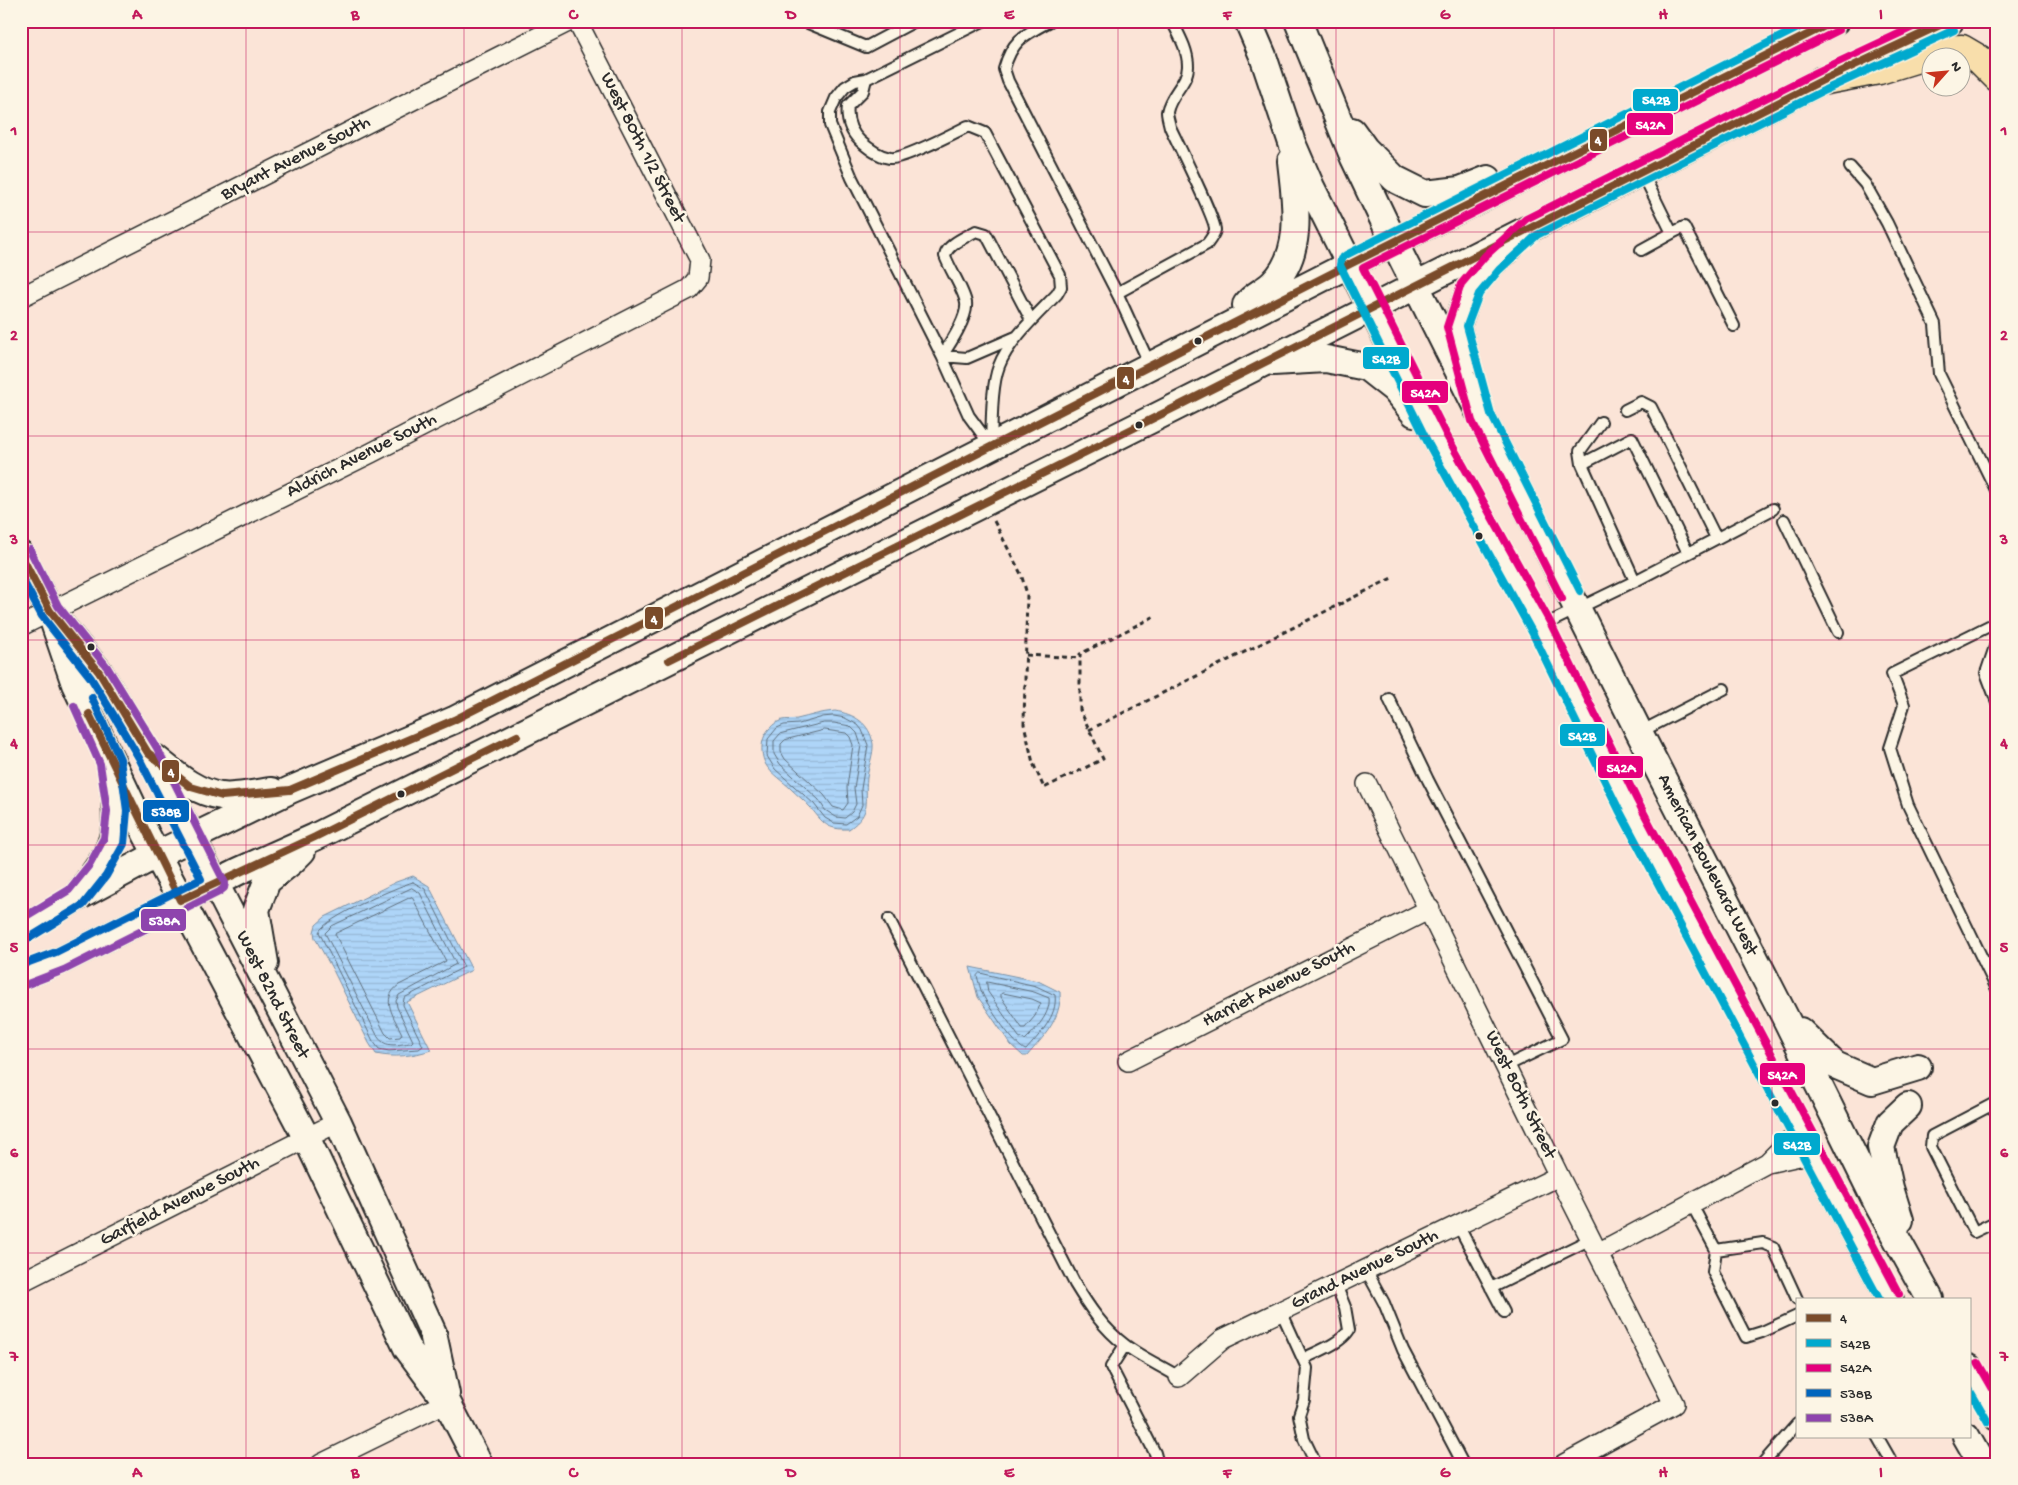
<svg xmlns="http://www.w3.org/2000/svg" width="2018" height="1485" font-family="'Gochi Hand',sans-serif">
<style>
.water{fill:url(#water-rules);stroke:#7a91a6}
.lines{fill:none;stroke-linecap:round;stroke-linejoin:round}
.shore{stroke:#5f6f7d;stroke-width:1}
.lane-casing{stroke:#2b2b2b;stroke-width:14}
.street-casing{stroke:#2b2b2b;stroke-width:22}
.secondary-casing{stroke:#2b2b2b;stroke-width:30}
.highway-casing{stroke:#2b2b2b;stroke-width:31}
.path{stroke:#2b2b2b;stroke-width:3;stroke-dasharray:5 4;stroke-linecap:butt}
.lane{stroke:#fcf5e5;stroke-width:10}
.street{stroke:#fcf5e5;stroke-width:19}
.secondary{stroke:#fcf5e5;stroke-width:26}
.highway{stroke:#f8deab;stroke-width:28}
.bus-1-casing{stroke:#fcf5e5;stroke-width:11}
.bus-2-casing{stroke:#fcf5e5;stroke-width:11}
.bus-3-casing{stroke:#fcf5e5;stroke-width:11}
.bus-4-casing{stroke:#fcf5e5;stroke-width:11}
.bus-5-casing{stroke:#fcf5e5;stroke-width:11}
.bus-1{stroke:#7a4b2a;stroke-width:8}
.bus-2{stroke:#00a9ce;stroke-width:8}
.bus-3{stroke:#e5007d;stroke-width:8}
.bus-4{stroke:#0065bd;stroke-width:8}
.bus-5{stroke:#8e44ad;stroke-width:8}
.grid{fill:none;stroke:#c2185b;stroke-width:1;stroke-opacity:0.55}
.bus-dot{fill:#2b2b2b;stroke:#fcf5e5;stroke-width:2}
.labels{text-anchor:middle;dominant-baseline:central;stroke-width:5;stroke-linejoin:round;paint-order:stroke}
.street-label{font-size:19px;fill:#2b2b2b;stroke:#fcf5e5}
.line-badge{stroke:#fcf5e5;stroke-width:2}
.badge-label{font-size:14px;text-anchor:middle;font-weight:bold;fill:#fff}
.neatline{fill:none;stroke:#c2185b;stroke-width:2}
.grid-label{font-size:16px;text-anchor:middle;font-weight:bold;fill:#c2185b}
</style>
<defs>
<pattern id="water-rules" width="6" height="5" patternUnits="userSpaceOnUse" patternTransform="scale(1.25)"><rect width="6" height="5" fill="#aed5f8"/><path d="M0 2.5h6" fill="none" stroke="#96b7d5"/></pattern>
</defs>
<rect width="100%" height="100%" fill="#fbe4d7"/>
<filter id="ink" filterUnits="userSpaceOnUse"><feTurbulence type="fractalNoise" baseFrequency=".02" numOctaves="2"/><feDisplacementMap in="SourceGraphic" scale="10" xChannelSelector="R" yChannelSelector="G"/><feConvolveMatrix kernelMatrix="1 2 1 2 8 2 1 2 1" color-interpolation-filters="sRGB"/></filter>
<g filter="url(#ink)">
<!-- water -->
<path class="water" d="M835,711C854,714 870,723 873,744C874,752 868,769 867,778C864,803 873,812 849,829C827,830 823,823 811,808C805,801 797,795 791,789C783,781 772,775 766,765C757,748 763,727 782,720C786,719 792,720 797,719C810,716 821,712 835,711Z
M413,876L429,886L472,970L407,1002L431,1050C413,1056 394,1058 376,1054L369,1043L334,972L315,938L314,932L316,925L325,917L396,882Z
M970,967L1038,981L1060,992C1062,1019 1043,1037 1027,1056H1023L1011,1045L978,997Z"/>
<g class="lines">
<!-- shore -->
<path class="shore" d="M834,716L845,718L858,725L862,730L868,745L861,789L862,805L857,816L846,824L834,823L825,818L814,804L775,769L767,756L768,739L777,728L784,725L799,724L823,717Z
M824,723H834L850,726L857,733L861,745L854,788L856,804L852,812L845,818L836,817L825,810L819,800L780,764L774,754V741L780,734Z
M825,730L846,733L850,737L853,745L847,787L848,803L843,810L833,807L824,795L785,759L781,752V744L785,740Z
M413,882L425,889L464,967L404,998L403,1005L423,1046L419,1049L389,1051L379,1049L373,1041L319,932C325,918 396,887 413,882Z
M412,888L420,893L456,964L399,995L396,1001L397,1007L413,1041L411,1043C399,1044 386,1049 378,1037L325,933L332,926Z
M412,897L446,961L399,985C379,999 395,1018 402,1034L400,1037L390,1038L385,1033L335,934Z
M980,973L1036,986L1055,995C1058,1016 1039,1035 1026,1050C1015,1047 988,1006 983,995C980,989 979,982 977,976Z
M987,982L1034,992L1049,998C1051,1014 1035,1030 1025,1040L1019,1037L988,992Z
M1003,993L1032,999L1041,1003L1035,1016L1025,1028H1022L1001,997V994Z"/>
<defs>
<path id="lane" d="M803,21L866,47L915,21
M983,21L866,79L855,81L845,87L836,98L830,112V125L852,178L942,356L967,358L1018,336
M1050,21C1024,35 1012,40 1004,69L1008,81L1119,297L1150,365
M866,79L863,91L848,106C846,120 850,131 860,141C869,149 878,156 890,158C902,160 954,133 968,126L985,133L1060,275L1061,287L1057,294C1039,313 1008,341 999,366C991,387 992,423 991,446L969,416L942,356C950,344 968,317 966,303C964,290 950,270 945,256C947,244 966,237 976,231L986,234L1031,320
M1850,167L1865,184L1887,223L1935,324L1939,374L1997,492
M1672,233L1684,227L1734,326
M1641,250L1672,233L1642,172
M1117,293L1207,244C1210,240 1214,235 1215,230C1216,220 1177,142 1170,127C1169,122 1167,116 1167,112C1170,94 1188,83 1188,66C1188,50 1179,35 1172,21
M1625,410L1641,402L1651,407L1716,538
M1601,422L1580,451L1582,464L1635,581
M1582,464L1632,438L1688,553
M1784,520L1838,632
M1997,622L1892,674L1904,705L1890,748L1908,805L1997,989
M1542,626L1635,581L1773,509
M1997,641L1986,673L1997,702
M1389,699L1428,780L1562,1039L1506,1066
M1640,732L1724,689
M889,919L1075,1284C1089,1307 1103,1328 1125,1345C1141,1357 1161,1366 1179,1377
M1997,1102L1932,1136L1931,1147L1974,1232L1997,1221
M1691,1203L1716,1250L1713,1272L1746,1337L1762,1332L1797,1316
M1458,1225L1504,1312
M1716,1250L1763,1243L1773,1247L1797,1299
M1366,1270L1384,1303L1403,1350L1463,1464
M1491,1288L1591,1239
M1281,1311L1307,1368L1304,1400L1299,1415L1304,1439L1316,1464
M1125,1345L1111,1367L1155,1453L1158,1464
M1303,1359C1318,1351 1340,1344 1349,1330L1345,1307L1336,1285
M1877,1436L1893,1464
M1762,1464L1797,1424"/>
<path id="street" d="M21,297L570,21
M21,626L371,453L689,289L698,278L700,260L577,21
M1367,784L1559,1176L1674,1404L1564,1464
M1128,1061L1430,909
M1767,1163L1800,1130
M1598,1253L1767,1163L1813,1153
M21,1282L338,1122
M1179,1377L1223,1339L1559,1176
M321,1464L447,1402"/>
<path id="secondary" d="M1248,21L1263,56L1292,143L1311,187L1438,441L1541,627L1628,805L1890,1299
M1298,21L1354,158L1394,242L1639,732L1785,1017L1879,1207L1930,1299
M1352,131L1365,149L1395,179L1425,194L1460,190L1488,179
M1246,305C1254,294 1264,292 1273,283C1305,252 1295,200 1291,161
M1466,361L1457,326L1470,289L1492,263L1511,246
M1273,362L1326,359L1366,367L1394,389L1414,413
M21,555L50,611L75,684L146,834L307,1139L407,1348L447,1402L479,1464
M61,625L99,672L148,753L338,1122L433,1333L446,1394
M155,758C175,774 194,792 221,796C237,798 256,793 272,791
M80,892C115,847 120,836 113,779
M21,931L76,898L156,855L290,790L454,720L1350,264L1835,21
M265,963L256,910L267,881L292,861L302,851
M21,976L60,961L239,871L315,837L1176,407L1821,81L1950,21
M1800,1031L1835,1065L1872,1081L1918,1067
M1900,1220L1890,1188L1881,1147L1890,1123L1908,1106
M1969,1368L1997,1417
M1966,1436L1982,1464"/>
<path id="highway" d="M1821,81L1879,70L1944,50L1962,49L1979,59L1997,77"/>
</defs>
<!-- lane casing -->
<use href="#lane" class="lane-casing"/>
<!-- street casing -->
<use href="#street" class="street-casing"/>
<!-- secondary casing -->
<use href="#secondary" class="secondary-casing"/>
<!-- highway casing -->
<use href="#highway" class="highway-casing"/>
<!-- path -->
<path class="path" d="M994,521L1021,574L1027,594L1024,724L1033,763L1044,788L1103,759L1080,710V654L1155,616
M1026,655L1080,658
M1089,730L1392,578"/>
<!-- lane -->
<use href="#lane" class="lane"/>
<!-- street -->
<use href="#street" class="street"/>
<!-- secondary -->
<use href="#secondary" class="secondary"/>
<!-- highway -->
<use href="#highway" class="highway"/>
<defs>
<path id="bus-1" d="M21,555L50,611L99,672L148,753L191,787L222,796L290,790L454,720L1350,264L1835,21
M669,660L1176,407L1821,81L1949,21
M89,714L180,900
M180,900L315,837L517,736"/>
<path id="bus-2" d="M1812,21L1346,255L1341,259L1340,265L1429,445L1532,632L1619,810L1879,1299
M1580,591L1491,414L1467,326L1479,294L1499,270L1537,235L1825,90L1954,30
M1969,1389L1988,1422"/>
<path id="bus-3" d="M1839,30L1363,268L1447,436L1550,622L1637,800L1899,1294
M1562,599L1472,421L1447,327L1461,284L1485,256L1526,219L1817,72L1926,21
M1978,1363L1997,1396"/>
<path id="bus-4" d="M21,577L42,616L91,678L113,714L139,758L201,879L56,952L21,965
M26,940L83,905L106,876L124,844L127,811L120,759L92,698"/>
<path id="bus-5" d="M21,919L69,890L90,864L104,838L107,811L100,764L74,706
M25,985L64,970L219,892L224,888L225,883L157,748L107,667L58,606L30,550"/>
</defs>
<!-- bus-1 casing -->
<use href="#bus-1" class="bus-1-casing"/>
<!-- bus-2 casing -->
<use href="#bus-2" class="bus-2-casing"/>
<!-- bus-3 casing -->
<use href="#bus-3" class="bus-3-casing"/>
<!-- bus-4 casing -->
<use href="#bus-4" class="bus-4-casing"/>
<!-- bus-5 casing -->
<use href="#bus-5" class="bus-5-casing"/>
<!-- bus-1 -->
<use href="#bus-1" class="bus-1"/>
<!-- bus-2 -->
<use href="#bus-2" class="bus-2"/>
<!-- bus-3 -->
<use href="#bus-3" class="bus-3"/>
<!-- bus-4 -->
<use href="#bus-4" class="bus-4"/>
<!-- bus-5 -->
<use href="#bus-5" class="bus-5"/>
</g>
</g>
<!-- grid -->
<path class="grid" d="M246,21V1464M464,21V1464M682,21V1464M900,21V1464M1118,21V1464M1336,21V1464M1554,21V1464M1772,21V1464M21,232H1997M21,436H1997M21,640H1997M21,845H1997M21,1049H1997M21,1253H1997"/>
<!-- markers -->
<g class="bus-dot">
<circle cx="1198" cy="341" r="4.5"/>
<circle cx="1139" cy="425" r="4.5"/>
<circle cx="1479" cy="536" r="4.5"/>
<circle cx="91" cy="647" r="4.5"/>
<circle cx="401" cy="794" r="4.5"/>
<circle cx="1775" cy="1103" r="4.5"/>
</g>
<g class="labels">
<!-- street labels -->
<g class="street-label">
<text transform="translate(642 148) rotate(63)">West 80th 1/2 Street</text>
<text transform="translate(296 159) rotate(-27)">Bryant Avenue South</text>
<text transform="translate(362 456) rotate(-27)">Aldrich Avenue South</text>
<text transform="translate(1707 865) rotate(63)">American Boulevard West</text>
<text transform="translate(1279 985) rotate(-27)">Harriet Avenue South</text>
<text transform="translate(272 995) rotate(63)">West 82nd Street</text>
<text transform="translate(1520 1095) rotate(64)">West 80th Street</text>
<text transform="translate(180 1202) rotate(-27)">Garfield Avenue South</text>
<text transform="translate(1365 1270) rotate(-26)">Grand Avenue South</text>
</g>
</g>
<g class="line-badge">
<rect x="1632" y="88" width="47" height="24" rx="5" fill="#00a9ce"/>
<rect x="1626" y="112" width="48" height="24" rx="5" fill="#e5007d"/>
<rect x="1589" y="128" width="19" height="24" rx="5" fill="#7a4b2a"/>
<rect x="1362" y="346" width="48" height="24" rx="5" fill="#00a9ce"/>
<rect x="1116" y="366" width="19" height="24" rx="5" fill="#7a4b2a"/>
<rect x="1401" y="380" width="48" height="24" rx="5" fill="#e5007d"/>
<rect x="644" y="606" width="20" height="24" rx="5" fill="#7a4b2a"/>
<rect x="1559" y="723" width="47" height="24" rx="5" fill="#00a9ce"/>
<rect x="1597" y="755" width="47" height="24" rx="5" fill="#e5007d"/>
<rect x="161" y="759" width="19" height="24" rx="5" fill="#7a4b2a"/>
<rect x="142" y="799" width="48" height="24" rx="5" fill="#0065bd"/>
<rect x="140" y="908" width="47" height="24" rx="5" fill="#8e44ad"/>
<rect x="1759" y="1062" width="47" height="24" rx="5" fill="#e5007d"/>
<rect x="1773" y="1132" width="48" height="24" rx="5" fill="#00a9ce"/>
</g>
<g class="badge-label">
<text x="1656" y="104">542B</text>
<text x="1650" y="129">542A</text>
<text x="1598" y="144">4</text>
<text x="1386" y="363">542B</text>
<text x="1126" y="383">4</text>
<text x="1425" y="397">542A</text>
<text x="654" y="623">4</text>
<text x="1582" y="740">542B</text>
<text x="1621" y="772">542A</text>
<text x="171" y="776">4</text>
<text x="166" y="816">538B</text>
<text x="164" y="925">538A</text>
<text x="1782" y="1079">542A</text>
<text x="1797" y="1149">542B</text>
</g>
<!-- margin -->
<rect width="2018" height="1485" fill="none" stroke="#fcf5e5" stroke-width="55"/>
<!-- legend -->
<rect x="1796" y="1298" width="175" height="140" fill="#fcf5e5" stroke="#a8a49b"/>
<rect x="1806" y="1314" width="25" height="8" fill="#7a4b2a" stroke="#a8a49b"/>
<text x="1840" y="1322" font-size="15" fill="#2b2b2b">4</text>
<rect x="1806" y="1339" width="25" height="8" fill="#00a9ce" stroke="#a8a49b"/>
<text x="1840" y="1348" font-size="15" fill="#2b2b2b">542B</text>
<rect x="1806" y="1364" width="25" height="8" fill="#e5007d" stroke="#a8a49b"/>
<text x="1840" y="1372" font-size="15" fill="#2b2b2b">542A</text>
<rect x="1806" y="1389" width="25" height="8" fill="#0065bd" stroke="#a8a49b"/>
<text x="1840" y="1398" font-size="15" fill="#2b2b2b">538B</text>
<rect x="1806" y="1414" width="25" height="8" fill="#8e44ad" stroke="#a8a49b"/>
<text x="1840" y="1422" font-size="15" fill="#2b2b2b">538A</text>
<!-- north arrow -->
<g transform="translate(1946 72) rotate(63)"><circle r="24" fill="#fcf5e5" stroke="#a8a49b"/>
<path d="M0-4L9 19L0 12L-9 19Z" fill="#c8321e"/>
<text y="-8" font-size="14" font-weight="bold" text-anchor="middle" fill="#2b2b2b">N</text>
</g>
<rect x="28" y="28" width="1962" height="1430" class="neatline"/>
<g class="grid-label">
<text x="137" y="19">A</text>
<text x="355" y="19">B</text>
<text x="573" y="19">C</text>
<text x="791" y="19">D</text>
<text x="1009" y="19">E</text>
<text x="1227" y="19">F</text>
<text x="1445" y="19">G</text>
<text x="1663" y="19">H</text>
<text x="1881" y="19">I</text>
<text x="14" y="135">1</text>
<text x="2004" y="135">1</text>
<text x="14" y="340">2</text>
<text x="2004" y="340">2</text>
<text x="14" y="544">3</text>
<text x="2004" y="544">3</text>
<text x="14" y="748">4</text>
<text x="2004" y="748">4</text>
<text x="14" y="952">5</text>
<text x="2004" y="952">5</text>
<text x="14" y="1157">6</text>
<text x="2004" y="1157">6</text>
<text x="14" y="1361">7</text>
<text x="2004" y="1361">7</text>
<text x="137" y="1477">A</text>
<text x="355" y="1477">B</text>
<text x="573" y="1477">C</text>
<text x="791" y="1477">D</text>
<text x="1009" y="1477">E</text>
<text x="1227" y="1477">F</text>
<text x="1445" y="1477">G</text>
<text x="1663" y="1477">H</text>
<text x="1881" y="1477">I</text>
</g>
</svg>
